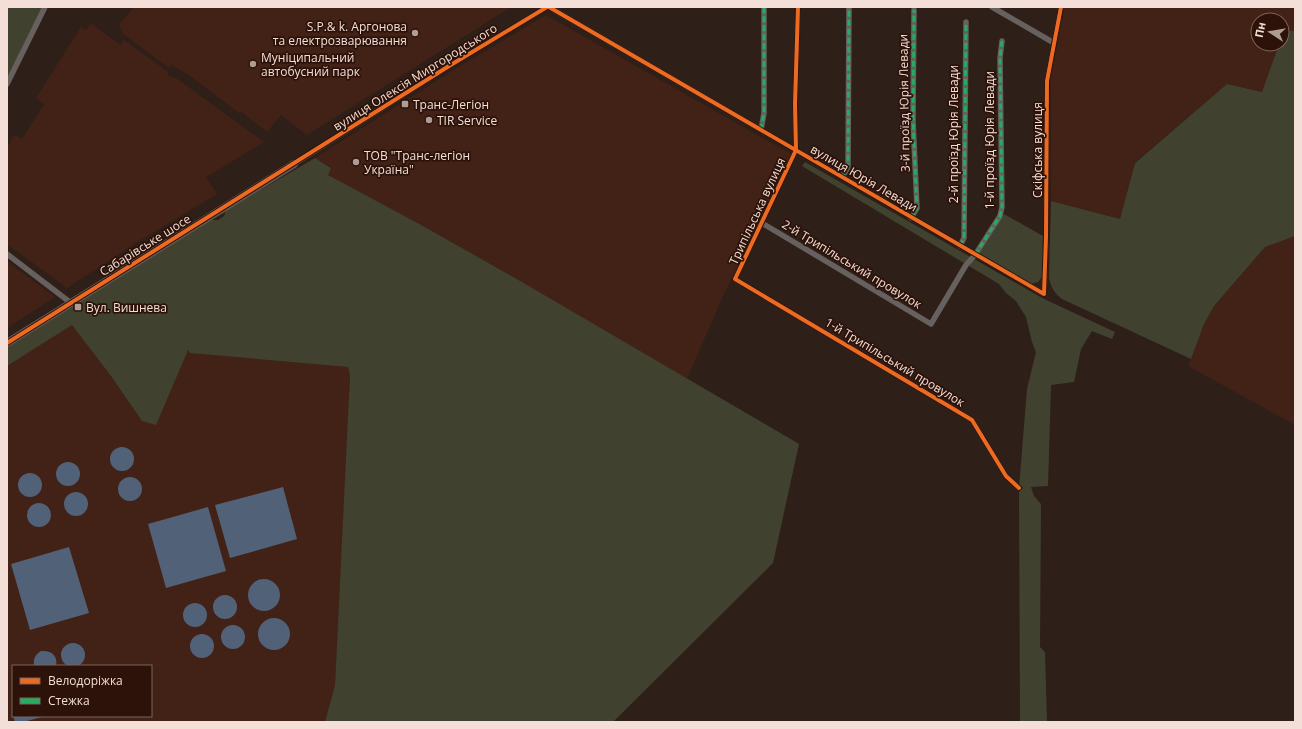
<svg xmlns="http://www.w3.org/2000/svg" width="1302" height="729" font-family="'Open Sans',sans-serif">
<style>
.built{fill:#422216;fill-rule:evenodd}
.green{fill:#40422f}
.water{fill:#516177}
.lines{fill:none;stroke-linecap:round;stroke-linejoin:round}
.street{stroke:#66605f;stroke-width:5.5}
.secondary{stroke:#625755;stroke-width:8}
.quiet{stroke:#26ab63;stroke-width:3;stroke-dasharray:6 3;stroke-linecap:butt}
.cycleway-casing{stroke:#2c1208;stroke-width:6}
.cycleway{stroke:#ed6a23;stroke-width:4}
.poi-dot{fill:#ae9c95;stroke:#2c1208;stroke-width:1.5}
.labels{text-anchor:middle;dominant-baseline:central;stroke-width:3.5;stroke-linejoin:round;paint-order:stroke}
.poi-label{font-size:12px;fill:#f3dfd8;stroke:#2c1208;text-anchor:start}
.street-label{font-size:12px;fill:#f3dfd8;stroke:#2c1208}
</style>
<rect width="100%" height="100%" fill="#2f1f19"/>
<!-- built -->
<path class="built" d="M134,7H511L307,135L281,115L267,132L242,112L239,113L190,76L172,65L169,68L122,33L120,27V23Z
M1065,7H1295V31H1284L1282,36V20H1258V44H1279L1262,92L1227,84L1135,162L1120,219L1051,201V76Z
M546,15L791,154L720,303L687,379L522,282L423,226L327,175L331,167L315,158L452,71Z
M91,23L120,45L124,40L167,71L168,75L173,78H176L264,142L206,177L217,194L139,241L67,288L7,244V148L14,135L22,139L44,104L36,98L81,27L86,30Z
M1295,236V425L1188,366L1204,324L1214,306L1265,247Z
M7,261L55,297L7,328Z
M72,325L111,376L142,421L188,350L190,353L348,367L350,376L347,454L335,685L325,722H7V366ZM13,666H151V716H13Z"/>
<!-- green -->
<path class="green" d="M7,7H45L7,84Z
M1284,31H1295V236L1265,247L1214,306L1204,324L1191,359L1062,299C1054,293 1051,287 1049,278L1051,201L1120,219L1135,163L1227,84L1262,92L1279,44H1282V36Z
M315,158L331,168L328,175L423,226L522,282L799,444L773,563L613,722H325L335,685L350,376L348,367L190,353L188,350L156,425L142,421L111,376L72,325L7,366V346L211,220H218L224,216L226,210Z
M805,162L1042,298L1115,332L1112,339L1092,331L1081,349L1074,382L1051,385L1048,486L1031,487L1034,496L1041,504L1040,647L1045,652L1047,722H1020L1019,488L1027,389L1036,352L1032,342L1026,317L1016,301L1006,293L999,284L802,166Z
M1004,214L1043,236L1042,277L1038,282L1031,284L979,254Z"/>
<!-- water -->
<path class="water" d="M110 459a12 12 0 1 1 24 0a12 12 0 1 1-24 0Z
M56 474a12 12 0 1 1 24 0a12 12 0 1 1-24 0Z
M18 485a12 12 0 1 1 24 0a12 12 0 1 1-24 0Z
M118 489a12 12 0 1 1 24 0a12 12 0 1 1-24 0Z
M283,487L297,539L230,558L215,505Z
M64 504a12 12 0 1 1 24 0a12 12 0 1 1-24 0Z
M27 515a12 12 0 1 1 24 0a12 12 0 1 1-24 0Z
M208,507L226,571L166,588L148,524Z
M69,547L89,613L30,630L11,564Z
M248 595a16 16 0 1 1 32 0a16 16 0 1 1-32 0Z
M213 607a12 12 0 1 1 24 0a12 12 0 1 1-24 0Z
M183 615a12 12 0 1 1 24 0a12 12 0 1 1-24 0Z
M258 634a16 16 0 1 1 32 0a16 16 0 1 1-32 0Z
M221 637a12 12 0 1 1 24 0a12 12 0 1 1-24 0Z
M190 646a12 12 0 1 1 24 0a12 12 0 1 1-24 0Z
M61 655a12 12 0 1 1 24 0a12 12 0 1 1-24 0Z
M41,651C52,650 58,656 56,666H34C33,659 35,655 41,651Z
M13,716H46L23,722H15Z"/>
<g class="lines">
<!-- street -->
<path class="street" d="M549,7L1044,294L1046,237L1047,81L1061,7
M798,7L795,104L796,150L735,279L972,420L1006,476L1019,488
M992,7L1054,43
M7,84L45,7
M761,130L764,113V7
M294,164L449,66L547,7
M842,177L848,167L849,7
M911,218L917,208L913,120L914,10
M762,223L931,324L966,265L975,255L1000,216L1002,207L1000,58L1002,41
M960,246L964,238L966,22
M7,254L71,303"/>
<!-- secondary -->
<path class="secondary" d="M7,343L294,164"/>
<!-- quiet -->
<path class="quiet" d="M761,130L764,113V7
M842,177L848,167L849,7
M911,218L917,208L913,120L914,10
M960,246L964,238L966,22
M975,255L1000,216L1002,207L1000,58L1002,41"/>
<defs>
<path id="cycleway" d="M549,7L1044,294L1046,237L1047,81L1061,7
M798,7L795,104L796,150L735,279L972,420L1006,476L1019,488
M7,343L449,66L547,7"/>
</defs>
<!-- cycleway casing -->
<use href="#cycleway" class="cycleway-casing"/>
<!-- cycleway -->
<use href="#cycleway" class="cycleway"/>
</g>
<!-- markers -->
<g class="poi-dot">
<circle cx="415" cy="33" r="4"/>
<circle cx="253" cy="64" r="4"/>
<rect x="401" y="100" width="8" height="8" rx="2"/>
<circle cx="429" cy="120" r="4"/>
<circle cx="356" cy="162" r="4"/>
<rect x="74" y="303" width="8" height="8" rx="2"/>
</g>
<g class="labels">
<!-- poi labels -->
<g class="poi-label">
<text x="407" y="26" text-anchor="end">S.P.&amp; k. Аргонова<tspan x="407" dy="14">та електрозварювання</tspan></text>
<text x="261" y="57">Муніципальний<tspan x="261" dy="14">автобусний парк</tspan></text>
<text x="413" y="104">Транс-Легіон</text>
<text x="437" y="120">TIR Service</text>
<text x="364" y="155">ТОВ "Транс-легіон<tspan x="364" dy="14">Україна"</tspan></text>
<text x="86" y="307">Вул. Вишнева</text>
</g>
<!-- street labels -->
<g class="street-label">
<text transform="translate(415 77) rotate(-32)">вулиця Олексія Миргородського</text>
<text transform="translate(904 103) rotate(-91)">3-й проїзд Юрія Левади</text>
<text transform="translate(953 134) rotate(-90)">2-й проїзд Юрія Левади</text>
<text transform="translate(989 140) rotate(-90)">1-й проїзд Юрія Левади</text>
<text transform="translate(1037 150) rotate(-90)">Скіфська вулиця</text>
<text transform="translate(864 178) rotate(30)">вулиця Юрія Левади</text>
<text transform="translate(757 211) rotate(-65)">Трипільська вулиця</text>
<text transform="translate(145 245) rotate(-32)">Сабарівське шосе</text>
<text transform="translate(852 264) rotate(31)">2-й Трипільський провулок</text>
<text transform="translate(895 362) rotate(31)">1-й Трипільський провулок</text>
</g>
</g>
<!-- border -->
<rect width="1302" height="729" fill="none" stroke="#f3dfd8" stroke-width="16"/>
<!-- legend -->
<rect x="12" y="665" width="140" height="52" fill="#2c1208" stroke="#7c645b"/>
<rect x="20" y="678" width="20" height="6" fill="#ed6a23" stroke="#7c645b"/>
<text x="48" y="685" font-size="12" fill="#f3dfd8">Велодоріжка</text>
<rect x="20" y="698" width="20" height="6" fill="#26ab63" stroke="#7c645b"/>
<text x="48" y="705" font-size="12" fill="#f3dfd8">Стежка</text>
<!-- north arrow -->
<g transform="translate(1270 32) rotate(282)"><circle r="19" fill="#2c1208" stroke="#7c645b"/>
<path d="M0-3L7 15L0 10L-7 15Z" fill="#ae9c95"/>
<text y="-6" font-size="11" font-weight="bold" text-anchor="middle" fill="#f3dfd8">Пн</text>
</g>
</svg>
